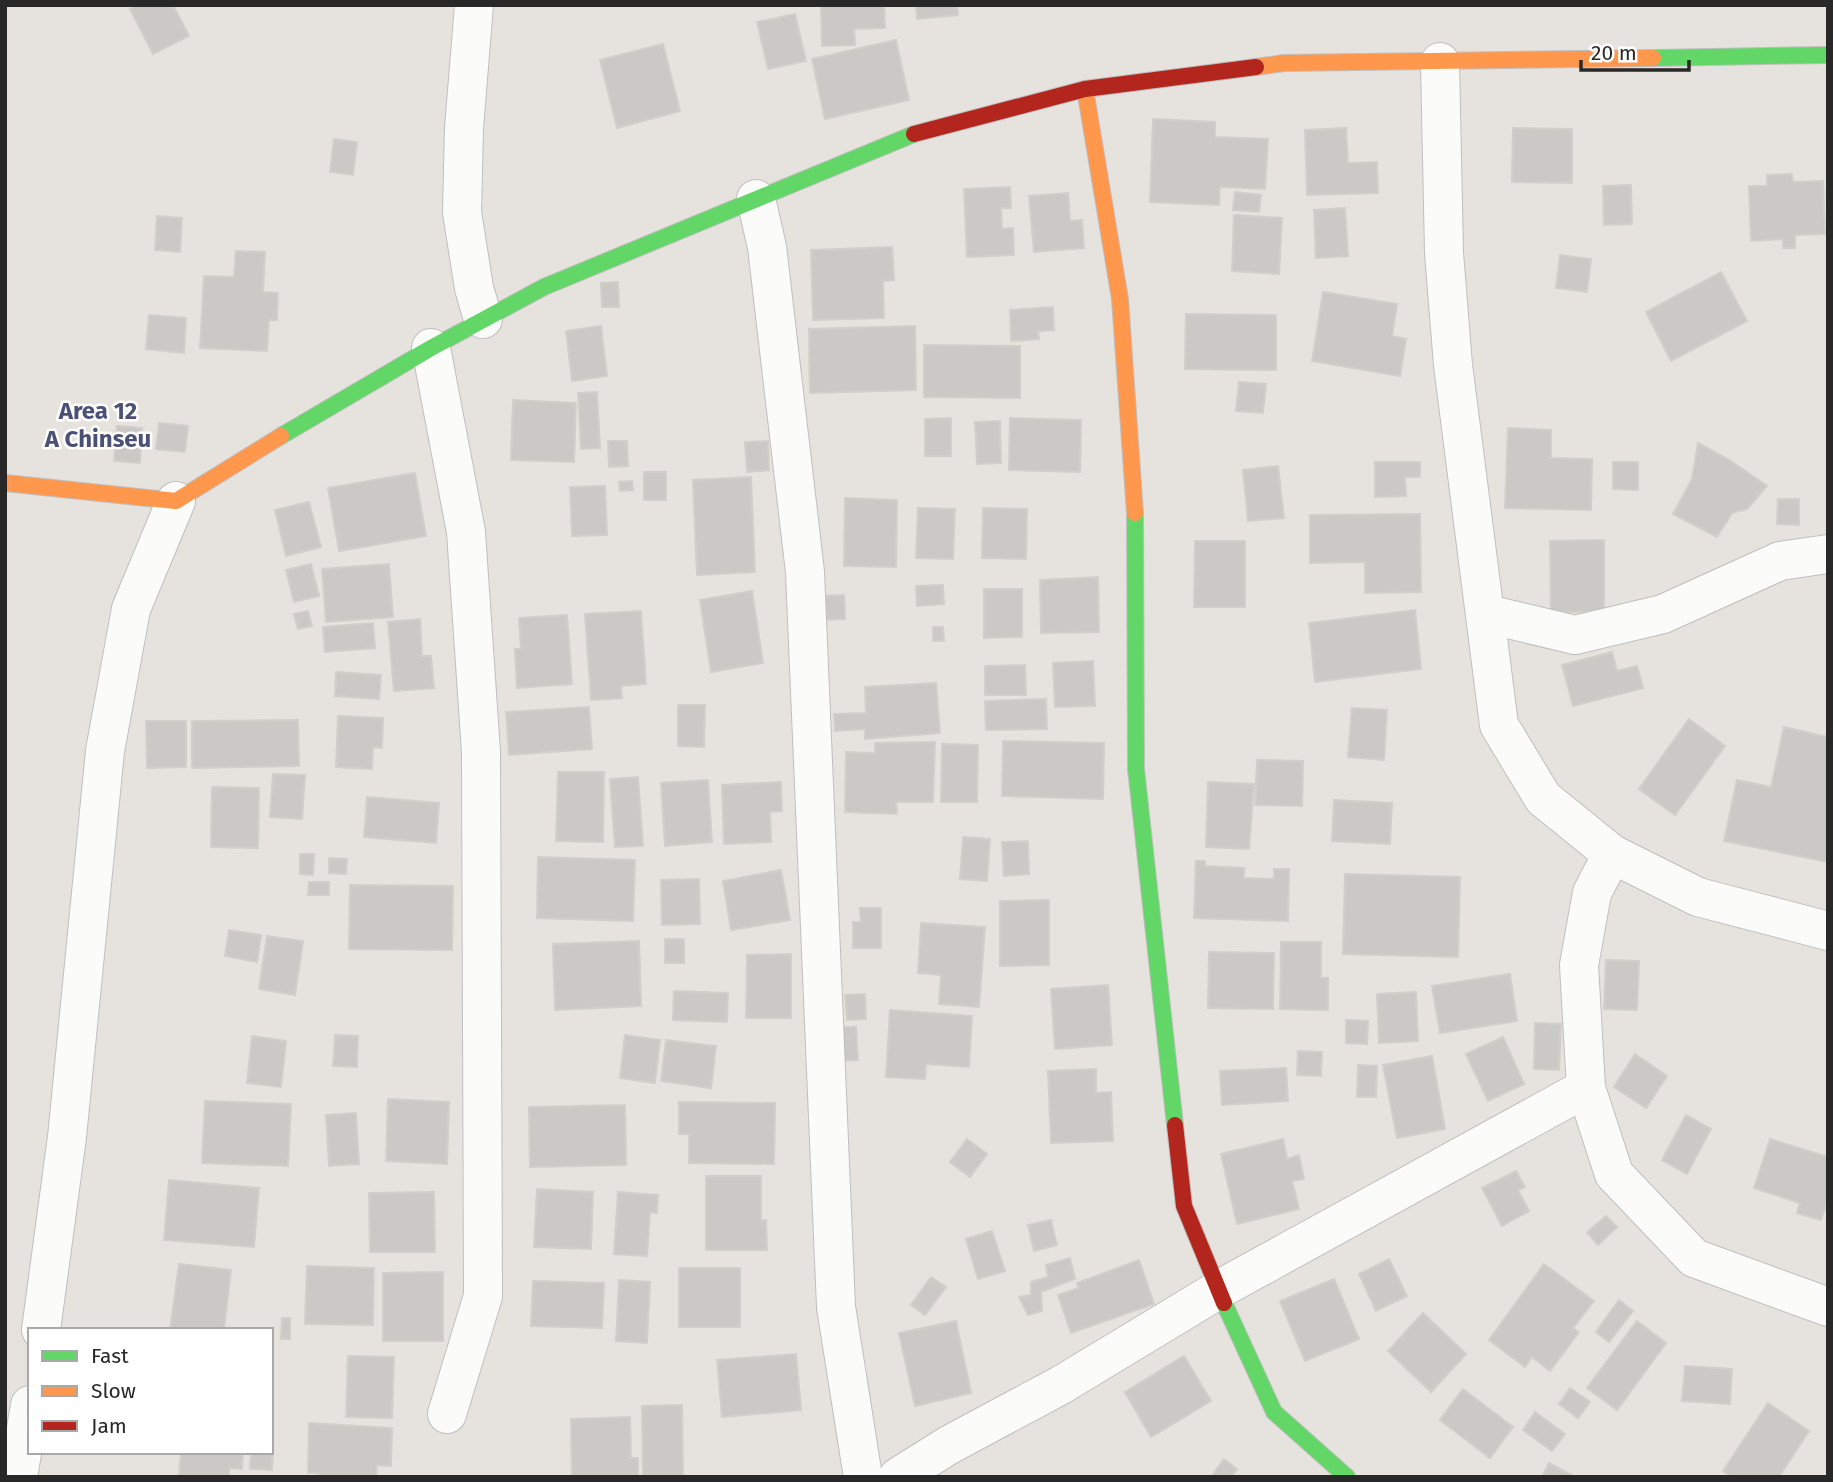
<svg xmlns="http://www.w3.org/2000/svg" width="1833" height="1482" font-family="'Fira Sans',sans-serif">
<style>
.building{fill:#cbc9c5;stroke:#d1cfca;stroke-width:2}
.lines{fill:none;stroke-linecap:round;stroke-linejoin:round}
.street-casing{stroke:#c0bfbf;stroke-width:40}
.fast-casing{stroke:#c0bfbf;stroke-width:18}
.slow-casing{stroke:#c0bfbf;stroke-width:18}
.jam-casing{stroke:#c0bfbf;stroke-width:18}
.street{stroke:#fbfbfa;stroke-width:38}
.fast{stroke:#63d668;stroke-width:16}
.slow{stroke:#ff974d;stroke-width:16}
.jam{stroke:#b3261e;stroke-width:16}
.labels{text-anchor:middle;stroke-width:5;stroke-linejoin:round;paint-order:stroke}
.quarter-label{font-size:24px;font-weight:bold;fill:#4b5077;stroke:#fff}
</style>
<rect width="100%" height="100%" fill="#e6e3de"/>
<g class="building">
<path d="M138 5H173L189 36 153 54 130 9Z"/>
<path d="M821 5H884L885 28 854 29 855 45 822 46Z"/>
<path d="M916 5H957L958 15 917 19Z"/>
<path d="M795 14 806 61 768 69 757 22Z"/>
<path d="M896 40 909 100 825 119 812 59Z"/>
<path d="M663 44 680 111 617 128 600 60Z"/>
<path d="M1153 119 1215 122V137L1268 139 1265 189 1220 187 1219 205 1150 202Z"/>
<path d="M1346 128 1348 163 1377 162 1378 193 1307 195 1305 130Z"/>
<path d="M1513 128 1572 129V183L1512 182Z"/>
<path d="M334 139 357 142 353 175 330 172Z"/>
<path d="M1792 174 1793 182 1823 181 1825 234 1795 235V248H1783V239L1751 241 1749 186H1767V175Z"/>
<path d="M1631 185 1632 224 1604 225 1603 186Z"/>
<path d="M1010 187 1011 208H1001L1002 229 1013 228 1014 255 967 257 964 189Z"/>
<path d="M1235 192 1261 195 1259 212 1233 210Z"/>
<path d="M1068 193 1070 221 1082 220 1084 248 1034 252 1029 196Z"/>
<path d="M1345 208 1348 256 1316 258 1314 210Z"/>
<path d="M1234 215 1282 218 1279 274 1232 271Z"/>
<path d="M157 216 182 218 180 252 155 250Z"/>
<path d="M892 247 894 280 883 281 884 318 813 320 811 250Z"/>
<path d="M236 251 265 252 263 292 278 293 277 320H269L267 351 200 348 204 276 234 277Z"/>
<path d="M1560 255 1591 259 1587 292 1556 288Z"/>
<path d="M1721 272 1747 321 1671 361 1646 312Z"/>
<path d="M618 282 619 307H602L601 283Z"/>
<path d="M1323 292 1397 304 1392 336 1406 339 1400 376 1312 361Z"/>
<path d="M1053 307 1054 330 1038 331 1039 339 1011 341 1010 310Z"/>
<path d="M1186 314 1276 315V370L1185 369Z"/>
<path d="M149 315 186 318 184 353 146 349Z"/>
<path d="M601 326 607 376 572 381 566 331Z"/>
<path d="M915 326 916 390 810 393 809 329Z"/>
<path d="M924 345 1020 346V398L924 397Z"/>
<path d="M1239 382 1266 384 1263 413 1236 411Z"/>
<path d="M597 392 600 448 581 449 578 393Z"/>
<path d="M513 400 576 403 574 462 511 460Z"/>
<path d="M951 418V456H925V419Z"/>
<path d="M1010 418 1081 420 1080 472 1009 470Z"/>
<path d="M1000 421 1001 463 977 464 975 422Z"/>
<path d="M159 423 188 426 185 452 156 449Z"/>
<path d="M117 426 142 428 140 463 114 461Z"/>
<path d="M1508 428 1551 430V458L1592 459 1591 510 1505 508Z"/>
<path d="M608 441H627L628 466 609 467Z"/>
<path d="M768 441 769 470 747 472 745 442Z"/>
<path d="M1698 443 1728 459 1767 486 1747 509 1732 513 1717 537 1673 514 1692 479Z"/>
<path d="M1375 462H1420V477H1405L1406 496 1375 497Z"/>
<path d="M1613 462H1638V490L1613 489Z"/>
<path d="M1278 466 1284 518 1248 521 1243 470Z"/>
<rect x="644" y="472" width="22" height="28"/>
<path d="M415 473 426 536 339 551 328 488Z"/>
<path d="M751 477 755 572 697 575 693 480Z"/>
<path d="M632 481 633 490 620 491 619 482Z"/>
<path d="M605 486 607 535 572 536 570 487Z"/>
<path d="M845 498 897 500 896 567 844 566Z"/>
<path d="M1778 499H1799V525L1777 524Z"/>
<path d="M309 502 321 547 286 556 275 510Z"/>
<path d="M918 508 955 509 953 559 916 558Z"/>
<path d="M983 508 1027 509 1026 559 982 558Z"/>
<path d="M1420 514 1421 592 1365 593V562L1310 563V515Z"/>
<path d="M1604 540V612H1551L1550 541Z"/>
<path d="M1195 541H1245V607H1194Z"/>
<path d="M311 564 319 596 294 602 286 570Z"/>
<path d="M389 564 393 617 326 622 322 569Z"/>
<path d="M1098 577 1099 632 1041 633 1040 580Z"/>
<path d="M943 585 944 604 917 606 916 586Z"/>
<path d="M984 589H1022V637L984 638Z"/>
<path d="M752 591 763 663 711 672 700 600Z"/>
<path d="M844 595 845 619 818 620 817 596Z"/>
<path d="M1415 610 1421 669 1315 682 1309 623Z"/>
<path d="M308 611 312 626 298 629 294 614Z"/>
<path d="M641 611 646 684 621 686 622 698 591 700 585 614Z"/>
<path d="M567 615 572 684 517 688 515 649H521L519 618Z"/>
<path d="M420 619 422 656H431L434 688 394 691 388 622Z"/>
<path d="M373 623 375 648 325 652 323 627Z"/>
<path d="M933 627H943L944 641H933Z"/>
<path d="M1612 652 1617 671 1637 666 1643 688 1573 706 1562 665Z"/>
<path d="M1093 661 1095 706 1055 707 1053 663Z"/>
<path d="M1025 665 1026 695H985V666Z"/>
<path d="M336 672 381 675 379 699 335 696Z"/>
<path d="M936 683 940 733 865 739V729L835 731 834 714 866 713 865 687Z"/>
<path d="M1046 699 1047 729 986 730 985 701Z"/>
<path d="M678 705H705L704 747 678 746Z"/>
<path d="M589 707 592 749 509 755 506 712Z"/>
<path d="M1352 708 1387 710 1384 760 1348 757Z"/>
<path d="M338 716 383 718 382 748 373 747 372 769 336 767Z"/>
<path d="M1689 719 1725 746 1675 815 1639 789Z"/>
<path d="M298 720 299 766 192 768V721Z"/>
<path d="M146 721H186V767L147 768Z"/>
<path d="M1784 727 1828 737V862L1724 841 1737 780 1771 787Z"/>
<path d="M1003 741 1104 743 1103 799 1002 796Z"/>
<path d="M935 742 933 802H896L897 814 845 812 846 752 875 753V743Z"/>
<path d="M942 744 978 745 977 802H941Z"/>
<path d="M1257 760 1303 761 1302 806 1255 805Z"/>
<path d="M558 772H604L603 842 556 841Z"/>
<path d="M273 774 305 775 302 819 270 817Z"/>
<path d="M638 777 643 846 615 847 610 779Z"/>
<path d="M708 780 712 842 665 846 661 783Z"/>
<path d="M781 782 782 811 770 812 771 842 724 844 722 785Z"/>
<path d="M1208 782 1254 784 1249 849 1206 847Z"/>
<path d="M212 787 259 788 258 848 211 847Z"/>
<path d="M367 797 439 803 436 843 364 837Z"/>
<path d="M1334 800 1392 803 1390 844 1332 841Z"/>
<path d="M963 837 990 839 987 881 960 879Z"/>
<path d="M1028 841 1029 874 1004 876 1002 842Z"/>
<path d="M300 854H314L313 875 300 874Z"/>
<path d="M538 857 635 860 633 921 537 918Z"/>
<path d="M329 858 347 859 346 874 329 873Z"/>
<path d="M1196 861H1205V866L1244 868V878L1274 879V869H1289L1288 921 1194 918Z"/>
<path d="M781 870 790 920 731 930 723 881Z"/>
<path d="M1345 874 1460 877 1458 957 1343 954Z"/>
<path d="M699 879 700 924 662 925 661 880Z"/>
<path d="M309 882H329V895H308Z"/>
<path d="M350 885 453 886 452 950 349 949Z"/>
<path d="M1049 900V965L1000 966V901Z"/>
<path d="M860 908H881V948H853V922H861Z"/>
<path d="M921 923 985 927 979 1007 939 1004 941 975 918 973Z"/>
<path d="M229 930 261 935 257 962 225 956Z"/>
<path d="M267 936 303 941 295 995 259 989Z"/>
<rect x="665" y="939" width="19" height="24"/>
<path d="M639 941 641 1006 555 1010 553 944Z"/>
<path d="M1281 942H1321V978H1328V1010L1280 1009Z"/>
<path d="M1209 952 1274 953 1273 1009 1208 1008Z"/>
<path d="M791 954V1018H746L747 955Z"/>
<path d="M1606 960 1639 961 1637 1010 1604 1009Z"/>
<path d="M1510 974 1517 1021 1440 1033 1432 986Z"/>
<path d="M1108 985 1112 1045 1055 1049 1051 989Z"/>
<path d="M674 991 728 993 727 1022 673 1020Z"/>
<path d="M1416 992 1418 1041 1379 1043 1377 994Z"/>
<path d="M865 994 866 1019 847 1020 845 995Z"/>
<path d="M890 1010 972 1016 969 1067 926 1064 925 1079 886 1077Z"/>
<path d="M1346 1020 1368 1021 1367 1044 1346 1043Z"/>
<path d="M1535 1023 1561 1024 1559 1070 1534 1069Z"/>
<path d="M837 1027H856L858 1060 839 1061Z"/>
<path d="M335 1035 358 1036 357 1067 333 1066Z"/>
<path d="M625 1035 660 1040 655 1083 620 1078Z"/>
<path d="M252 1036 286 1041 281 1087 247 1083Z"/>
<path d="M1503 1037 1524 1084 1488 1101 1466 1054Z"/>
<path d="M666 1040 716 1046 711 1088 661 1081Z"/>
<path d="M1298 1051 1322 1052 1321 1076 1297 1075Z"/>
<path d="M1635 1054 1667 1076 1646 1108 1614 1087Z"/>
<path d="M1432 1056 1445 1129 1397 1138 1383 1065Z"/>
<path d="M1358 1065 1377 1066 1376 1097H1357Z"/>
<path d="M1286 1068 1288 1101 1222 1105 1220 1071Z"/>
<path d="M1096 1069V1093L1111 1092 1113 1141 1051 1143 1048 1071Z"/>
<path d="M388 1099 449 1102 447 1164 386 1161Z"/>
<path d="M205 1101 291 1104 288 1166 202 1163Z"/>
<path d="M679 1102 775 1103 774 1164 689 1163V1134H679Z"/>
<path d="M625 1105 626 1165 530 1167 529 1107Z"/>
<path d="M356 1113 359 1164 329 1166 326 1115Z"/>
<path d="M1686 1115 1711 1129 1687 1174 1662 1160Z"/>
<path d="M967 1139 987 1154 970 1177 950 1162Z"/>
<path d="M1283 1139 1287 1159 1299 1155 1304 1179 1292 1181 1299 1209 1237 1224 1221 1154Z"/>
<path d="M1770 1139 1828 1157V1199L1821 1220 1797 1213 1800 1203 1754 1188Z"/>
<path d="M1516 1171 1525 1187 1518 1190 1529 1211 1502 1226 1482 1188Z"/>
<path d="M706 1176H761V1221L766 1220 767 1250H706Z"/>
<path d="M169 1180 259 1188 254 1247 164 1240Z"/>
<path d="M537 1189 593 1192 591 1249 534 1247Z"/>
<path d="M434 1192 435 1252H370L369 1193Z"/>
<path d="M618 1192 658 1195 657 1213 650 1212 647 1256 614 1254Z"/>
<path d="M1606 1216 1617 1227 1598 1245 1587 1232Z"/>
<path d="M1051 1220 1057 1245 1034 1251 1028 1225Z"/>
<path d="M992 1231 1005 1271 978 1279 966 1239Z"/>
<path d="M1070 1258 1075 1279 1041 1292 1042 1311 1028 1315 1019 1297 1031 1295V1282L1048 1277 1046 1265Z"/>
<path d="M1389 1259 1407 1296 1376 1311 1359 1274Z"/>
<path d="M1139 1260 1154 1304 1071 1333 1058 1295 1079 1288 1077 1283Z"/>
<path d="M179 1264 231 1270 224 1330H170Z"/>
<path d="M1544 1264 1594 1301 1573 1328 1579 1332 1550 1371 1532 1357 1525 1367 1489 1340Z"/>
<path d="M307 1266 374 1268 373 1325 305 1324Z"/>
<rect x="679" y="1268" width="61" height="59"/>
<path d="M443 1272V1341H383V1273Z"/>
<path d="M931 1277 946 1287 925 1315 911 1305Z"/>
<path d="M1334 1279 1359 1339 1305 1361 1280 1301Z"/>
<path d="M619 1280 650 1282 647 1343 616 1341Z"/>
<path d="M533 1281 604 1283 602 1328 531 1326Z"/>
<path d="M1619 1300 1633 1311 1609 1342 1596 1332Z"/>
<path d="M1423 1313 1466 1354 1431 1392 1388 1351Z"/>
<path d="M282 1318H290V1339H281Z"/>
<path d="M956 1321 971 1393 915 1406 899 1333Z"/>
<path d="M1637 1321 1666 1343 1617 1410 1587 1388Z"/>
<path d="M796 1354 801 1410 722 1417 717 1360Z"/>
<path d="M348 1356 394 1357 392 1418 346 1417Z"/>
<path d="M1184 1356 1211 1401 1151 1437 1125 1392Z"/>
<path d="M1685 1366 1732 1369 1730 1404 1682 1401Z"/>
<path d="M1570 1388 1590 1402 1578 1418 1559 1404Z"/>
<path d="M1463 1389 1513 1427 1490 1458 1440 1420Z"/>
<path d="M1768 1403 1809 1431 1779 1477H1732L1723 1471Z"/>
<path d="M682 1405 683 1477H643L642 1406Z"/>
<path d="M1535 1412 1565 1434 1552 1451 1523 1430Z"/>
<path d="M630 1417 631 1458H638V1477H572L571 1419Z"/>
<path d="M309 1423 392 1428 391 1466 377 1465 376 1477H319V1473H308Z"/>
<path d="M271 1449H273L272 1470 250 1469 251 1452H271Z"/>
<path d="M181 1452H243L242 1469 229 1468V1477H179Z"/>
<path d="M1224 1459 1237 1469 1232 1477H1211Z"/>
<path d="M1549 1463 1575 1477H1542Z"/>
</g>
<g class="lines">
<g class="street-casing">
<g id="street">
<path d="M474 5 464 128 462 212 474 288 483 319"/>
<path d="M1440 62 1444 253 1453 365 1499 725 1543 798 1612 854 1698 897 1828 931"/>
<path d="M756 199 767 247 805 572 836 1307 863 1477"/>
<path d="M431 348 466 532 481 752 483 1296 447 1414"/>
<path d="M1487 614 1575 635 1663 614 1780 561 1828 554"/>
<path d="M1612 854 1592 893 1579 965 1586 1088 1614 1174 1694 1258 1828 1307"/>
<path d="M41 1330 67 1137 105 751 131 609 176 501"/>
<path d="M18 1477 30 1405"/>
<path d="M898 1477 949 1445 1061 1385 1218 1290 1586 1088"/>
</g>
</g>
<g class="fast-casing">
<g id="fast">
<path d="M1653 58 1828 55"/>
<path d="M281 436 431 348 544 287 914 134"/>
<path d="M1135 513 1136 769 1175 1125"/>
<path d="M1224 1303 1274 1412 1347 1477"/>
</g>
</g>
<g class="slow-casing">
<g id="slow">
<path d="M1256 67 1284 63 1653 58"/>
<path d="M1085 89 1120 299 1135 513"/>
<path d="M5 483 176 501 281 436"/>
</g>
</g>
<g class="jam-casing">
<g id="jam">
<path d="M914 134 1085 89 1256 67"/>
<path d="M1175 1125 1184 1206 1224 1303"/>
</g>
</g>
<use href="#street" class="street"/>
<use href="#fast" class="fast"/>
<use href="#slow" class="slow"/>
<use href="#jam" class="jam"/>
</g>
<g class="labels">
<g class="quarter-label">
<text x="98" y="419">Area 12<tspan x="98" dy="28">A Chinseu</tspan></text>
</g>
</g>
<rect width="1833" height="1482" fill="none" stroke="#282828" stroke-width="14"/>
<rect x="28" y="1328" width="245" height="126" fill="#ffffff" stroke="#a9a9a9" stroke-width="2"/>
<rect x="42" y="1351" width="35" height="10" fill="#63d668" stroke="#a9a9a9" stroke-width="2"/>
<text x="91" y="1363" font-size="21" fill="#282828">Fast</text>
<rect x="42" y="1386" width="35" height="10" fill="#ff974d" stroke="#a9a9a9" stroke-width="2"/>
<text x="91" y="1398" font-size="21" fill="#282828">Slow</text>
<rect x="42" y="1421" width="35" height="10" fill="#b3261e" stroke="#a9a9a9" stroke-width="2"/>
<text x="91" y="1433" font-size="21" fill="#282828">Jam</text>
<path d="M1581 60v10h108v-10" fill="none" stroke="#282828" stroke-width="3.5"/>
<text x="1591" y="60" font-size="21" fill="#282828" stroke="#ffffff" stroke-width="5" paint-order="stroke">20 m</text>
</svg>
